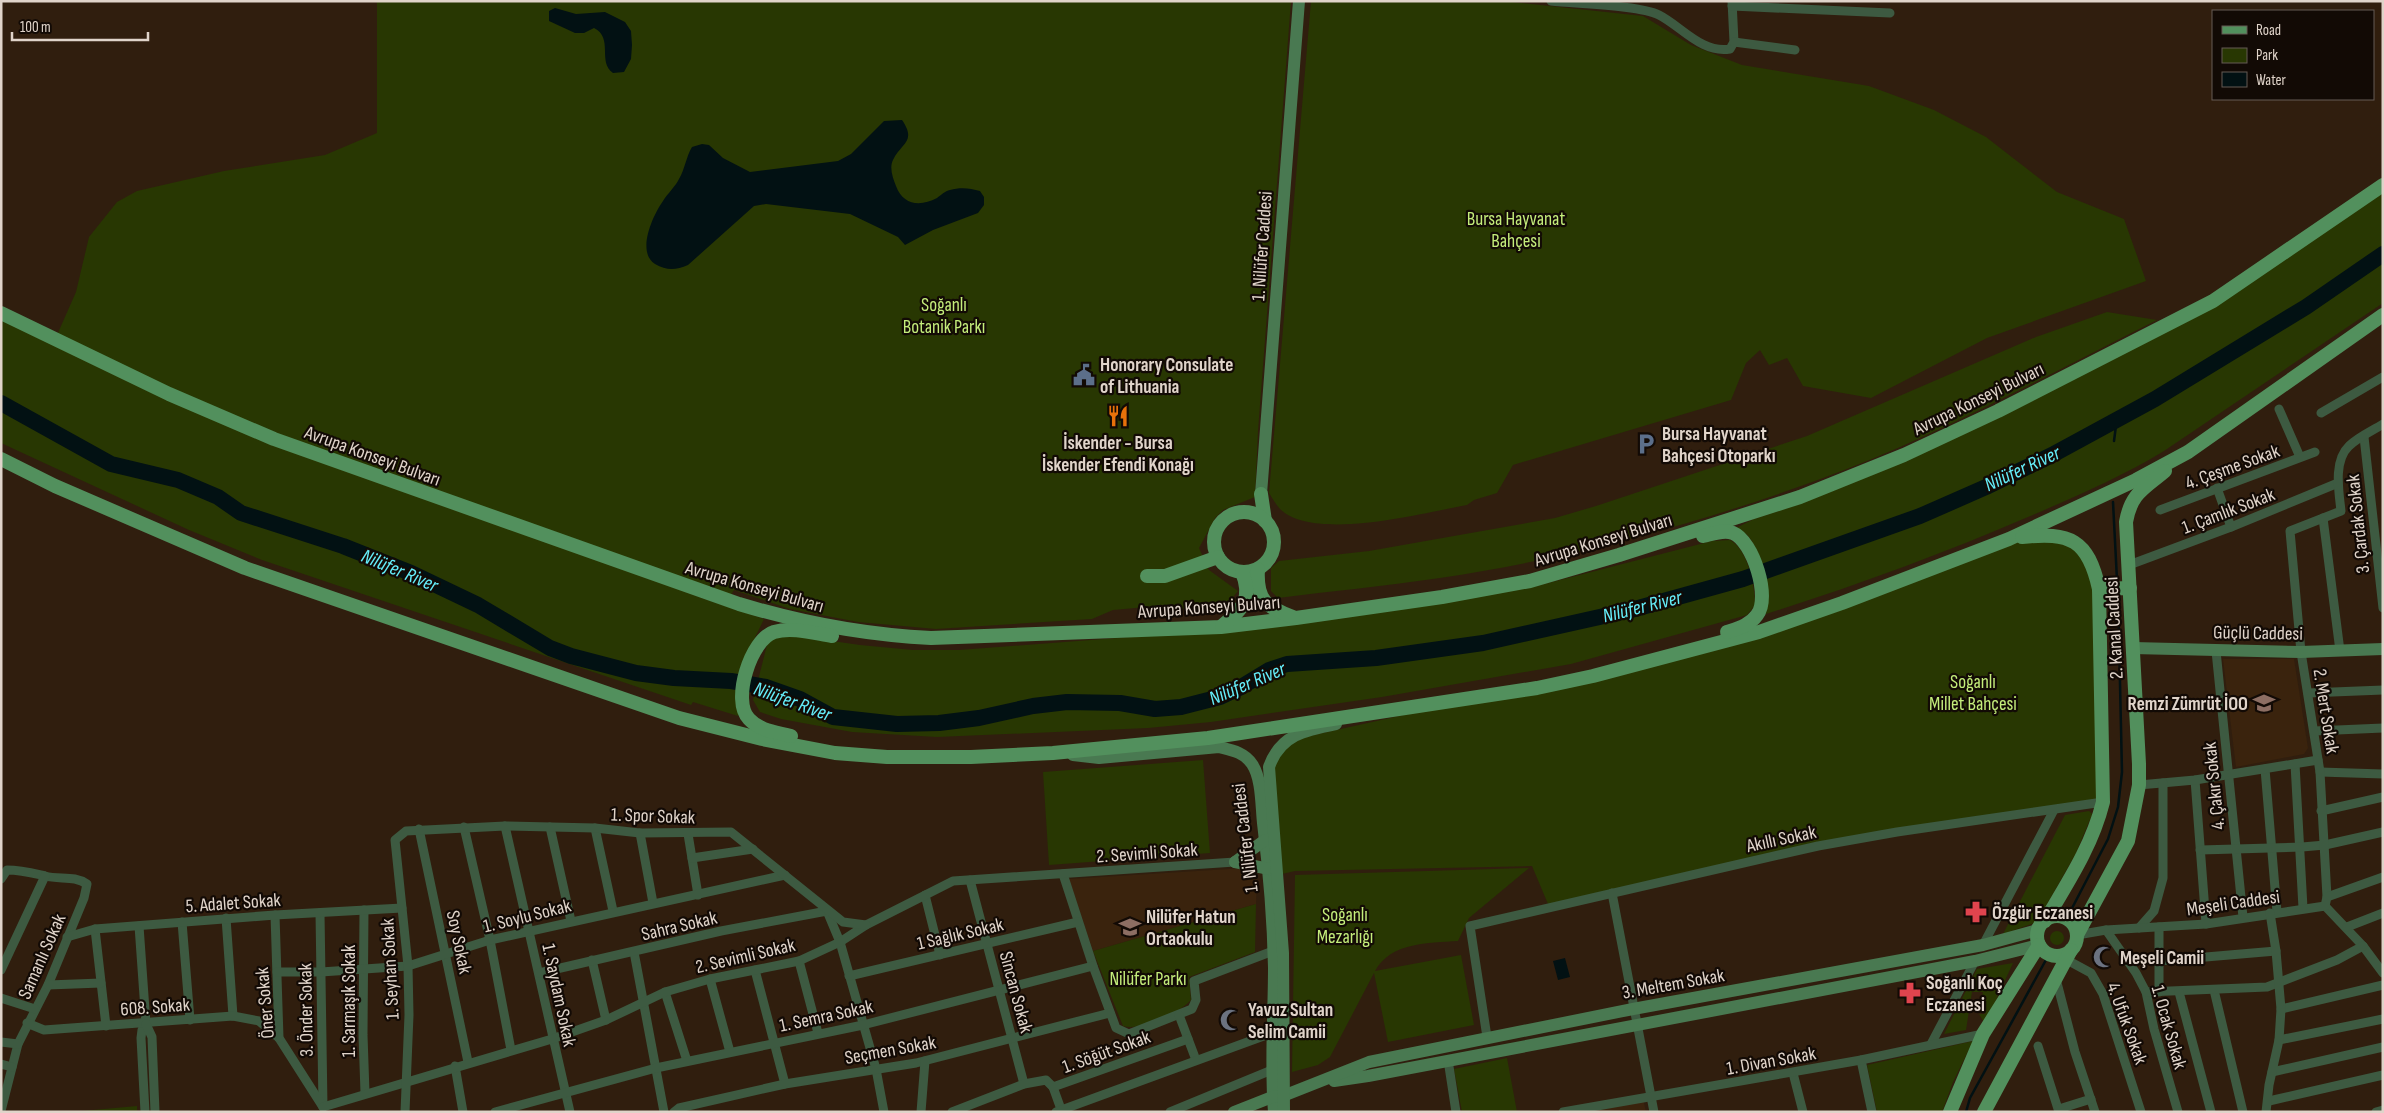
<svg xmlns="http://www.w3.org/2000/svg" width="2384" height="1113" font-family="'Sofia Sans Condensed',sans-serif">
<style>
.built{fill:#3a230d}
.green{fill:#283702}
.water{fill:#021113}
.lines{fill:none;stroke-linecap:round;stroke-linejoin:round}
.stream{stroke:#021113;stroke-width:2.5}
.river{stroke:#021113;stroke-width:16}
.street{stroke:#3d5a41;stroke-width:9}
.secondary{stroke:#497951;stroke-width:12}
.primary{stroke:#52905d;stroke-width:14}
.labels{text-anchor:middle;stroke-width:4.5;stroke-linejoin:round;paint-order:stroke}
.park-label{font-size:19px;fill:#c4ed7b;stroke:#120a05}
.street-label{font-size:19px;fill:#e0d4ca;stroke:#120a05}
.poi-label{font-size:19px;font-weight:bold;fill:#e0d4ca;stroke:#120a05;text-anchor:start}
.water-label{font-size:20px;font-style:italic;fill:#65eefa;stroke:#120a05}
</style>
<rect width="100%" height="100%" fill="#301e0e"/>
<g class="built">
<path d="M2223 659H2294L2308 748 2304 754 2236 767Z"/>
<path d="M1245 868 1257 879 1256 904 1093 951 1069 879Z"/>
<path d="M1643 1099 1646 1112H1584Z"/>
</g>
<g class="green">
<path d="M377 1H1291L1258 431 1255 497 1223 510 1215 518 1199 548 1209 570 1238 591 1230 601 1203 603 1200 608 1180 609 1169 605 1113 610 1092 619 936 629 858 622 790 609 734 590 731 595 297 442 182 395 57 335 76 292 89 237 117 202 137 191 224 171 325 155 377 133Z"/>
<path d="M1311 1H1502L1643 16 1691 45 1742 65 1869 86 1934 110 1986 137 2057 192 2124 219 2146 281 1987 338 1871 398 1803 386 1787 358 1769 365 1760 350 1746 363 1731 400 1513 465 1497 493 1474 500 1467 505C1423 513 1314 542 1280 509 1276 504 1272 498 1269 493Z"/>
<path d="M2383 191V303L2164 451C2121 477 2075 497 2028 517 1942 554 1855 586 1766 614 1768 595 1762 553 1749 537 1746 533 1740 530 1736 528L1754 519 1800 504 1913 458 2113 359Z"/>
<path d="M2107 312 2157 320C2045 376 1933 439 1815 481 1694 525 1567 559 1440 578 1386 586 1332 591 1278 598L1271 591V568L1279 561 1369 551 1555 518 1596 506 1807 436 2036 337Z"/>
<path d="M1 319 108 371 699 597 764 619 748 652 738 716 693 702 691 705 262 560 189 530 1 443Z"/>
<path d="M2050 539 2072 546 2088 564 2096 599 2099 800 1689 873 1548 904 1532 866 1295 871 1282 874 1273 763 1284 747 1305 737 1417 712 1585 682 2010 543Z"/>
<path d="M1730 540C1748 550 1755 585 1755 605L1747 615 1571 664 1382 697 1211 722 1148 728 937 737 852 732 781 719 760 712 753 700 768 641 776 633 860 645 913 650H959L1221 630 1529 588 1712 541Z"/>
<path d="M1203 760 1210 853 1049 865 1043 772Z"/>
<path d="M2089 811 2092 814 2091 817 2076 853 2037 922 2003 934 2065 815Z"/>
<path d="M1529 868 1469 918 1458 941C1428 943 1391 942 1375 971L1461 955 1474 1025 1388 1042 1374 973 1330 1057 1318 1065 1292 1072 1295 875Z"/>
<path d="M1256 904 1255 952 1189 977 1191 1000C1178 1014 1141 1031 1123 1026L1093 951Z"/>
<circle cx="2057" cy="938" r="7"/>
<path d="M2013 963 1985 1024 1979 1014H1985L1986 1007 1981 1001 1983 992H1972L1966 1030 1944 1034 1977 969Z"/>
<path d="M1973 1041 1953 1082 1942 1112H1877L1867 1065Z"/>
<path d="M1507 1058 1517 1112H1462L1454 1069Z"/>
<path d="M137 1106V1112H71Z"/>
</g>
<g class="water">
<path d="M555 8 576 14 605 12 625 22 631 31 632 45 631 59 624 72 613 73C597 62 614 38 594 28L584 33H575L549 21V11Z"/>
<path d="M902 120C917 142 901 143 893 160 889 168 893 178 896 186 903 205 920 207 937 198 941 195 945 191 950 190 960 187 970 188 980 191L984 197V205L978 213 933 230 905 245 898 237 850 214 766 204 754 206 688 265C676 270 667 271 655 264 636 252 653 215 663 201 668 193 675 187 679 179 685 169 686 157 692 147L702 144 709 145 723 158 750 172 838 161 851 154 884 121Z"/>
<path d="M1565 958 1570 977 1558 980 1553 961Z"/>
</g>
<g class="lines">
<g class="stream">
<path d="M2114 441 2117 418"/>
<path d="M2113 502 2117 580"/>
<path d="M2069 914 2108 839 2118 807 2122 772 2118 594"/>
<path d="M1966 1112 1970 1098 2047 958"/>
</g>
<path class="river" d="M1 403 111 464 178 480 218 497 241 513 343 546 411 573 478 605 550 648 571 656 636 673 674 678 731 681 766 687 800 699 833 717 897 724 939 723 979 718 1033 706 1067 702 1120 703 1155 709 1181 707 1220 697 1241 687 1269 670 1287 664 1376 658 1483 643 1631 610 1743 579 1920 516 1986 487 2052 455 2155 399 2306 307 2383 254"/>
<g class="street">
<path d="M1551 1C1576 4 1640 5 1659 15 1681 26 1702 54 1730 49L1734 42 1732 1"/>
<path d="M1732 6 1890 13"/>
<path d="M1734 42 1795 50"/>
<path d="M2279 409 2300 457"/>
<path d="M2321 413 2383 377"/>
<path d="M2364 437 2383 608"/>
<path d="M2217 488 2231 527"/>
<path d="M2160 510 2315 452"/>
<path d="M2323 518 2340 651"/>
<path d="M2129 565 2231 527 2338 483"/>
<path d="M2216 651 2243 917"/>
<path d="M2308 693 2383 690"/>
<path d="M2314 731 2383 728"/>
<path d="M2295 764 2303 908"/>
<path d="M2265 769 2277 912"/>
<path d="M2320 772 2383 774"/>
<path d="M2195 780 2206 924"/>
<path d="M2139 785 2195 780 2318 760"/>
<path d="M2321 811 2383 797"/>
<path d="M505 826 570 1112"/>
<path d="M464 827 490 940 511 1050"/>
<path d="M550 827 571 921"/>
<path d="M595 828 613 911"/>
<path d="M419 829 468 1062"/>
<path d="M640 833 653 903"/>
<path d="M688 834 698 895"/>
<path d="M2200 850 2302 847 2325 845 2383 832"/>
<path d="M692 858 753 849"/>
<path d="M1063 874 1093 966 1116 1028 1129 1034 1192 1009 1196 1000 1194 981 1273 951"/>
<path d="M1 879 7 870C21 870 32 873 45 876 60 880 74 875 87 884L84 898 48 985 18 1044 1 1111"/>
<path d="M970 880 1024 1084"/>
<path d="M1612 893 1654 1112"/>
<path d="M925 895 940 955"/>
<path d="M2327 897 2320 772 2301 652 2290 531 2341 511C2339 492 2333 461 2349 446 2358 437 2372 431 2383 424"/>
<path d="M2325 906 2363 946 2383 973"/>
<path d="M364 910 363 1035 365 1093"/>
<path d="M320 913 323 1107"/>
<path d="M275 915 279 1038 323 1107"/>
<path d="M226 918 233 1016"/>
<path d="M182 922 190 1020"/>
<path d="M139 926 146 1024 142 1030 141 1038 145 1112"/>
<path d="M2159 927V992"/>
<path d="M2347 927 2383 913"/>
<path d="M2139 928 2154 911 2163 878V783"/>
<path d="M95 929 106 1026"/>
<path d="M2106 930 2136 973 2146 992 2154 1029 2178 1112"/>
<path d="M2077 935 2106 930 2206 924 2325 906 2327 897 2383 877"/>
<path d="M67 937 95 929 275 915 402 908"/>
<path d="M1983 945 2054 810"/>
<path d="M634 952 664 1112"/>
<path d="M592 960 606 1020"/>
<path d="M2067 960 2091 973 2103 994 2141 1112"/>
<path d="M799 961 818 1033"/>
<path d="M2159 961 2276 951"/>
<path d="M1 970 45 876"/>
<path d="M755 970 785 1084"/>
<path d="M277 972H321L408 966 490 940 785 875"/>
<path d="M539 973 721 931 827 911 840 942 876 1069 884 1112"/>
<path d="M849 976 1078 922"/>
<path d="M710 979 730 1052"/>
<path d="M2056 979 2075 1052 2095 1112"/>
<path d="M48 985 101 983"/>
<path d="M2214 990 2243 1112"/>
<path d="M665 992 687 1061"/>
<path d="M2146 992 2267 987 2337 960 2363 946"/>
<path d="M2179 992 2211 1112"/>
<path d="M1 998 35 1009"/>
<path d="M2281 1009 2383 985"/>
<path d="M1179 1015 1196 1060"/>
<path d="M27 1023 44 1030 233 1016 259 1021 279 1038"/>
<path d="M146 1024 152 1037 155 1112"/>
<path d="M1487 1037 1470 926 1818 846 1897 832 2103 802"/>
<path d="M2279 1040 2383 1019"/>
<path d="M1 1042 18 1044"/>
<path d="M1931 1044 1975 961"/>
<path d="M2038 1046 2059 1112"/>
<path d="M1448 1060 1456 1112"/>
<path d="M1861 1060 1872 1112"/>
<path d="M1 1064 12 1067"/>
<path d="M455 1066 463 1112"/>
<path d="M2272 1072 2383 1047"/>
<path d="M1793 1073 1803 1112"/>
<path d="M1053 1087 1062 1112"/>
<path d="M2269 1101 2383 1075"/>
<path d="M323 1107 552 1039 606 1020 665 992 710 979 799 961 840 942 866 925 953 881 1235 862"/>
<path d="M2059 1109 2091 1099"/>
<path d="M405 1112 409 1015 408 966 395 840 406 831 505 826 595 828 640 833 731 832 843 922 866 925"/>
<path d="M495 1112 656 1068 863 1025 1093 966"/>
<path d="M674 1112 679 1108 785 1084 916 1063 1110 1013"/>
<path d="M921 1112 925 1061"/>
<path d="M952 1112 1024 1084 1046 1080 1053 1087 1188 1039"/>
<path d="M1056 1112 1272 1033"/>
<path d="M1170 1112 1272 1070"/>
<path d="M1563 1112 1861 1060 1983 1034"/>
<path d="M2266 1112 2269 1085 2279 1040 2281 1009 2276 951 2270 913"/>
<path d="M2376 1112 2383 1110"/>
</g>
<g class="secondary">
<path d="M1261 494 1299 1"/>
<path d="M2133 648 2301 652 2383 649"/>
<path d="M1073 755 1099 758 1219 747C1231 750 1244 752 1252 764 1262 779 1261 805 1263 823 1269 871 1273 919 1274 967 1274 1015 1270 1064 1274 1112"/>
<path d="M1235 862 1265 840H1270"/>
<path d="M1235 862 1274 870"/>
<path d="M1334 1081 1368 1076 1975 961 2039 945"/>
<path d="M1234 1112 1272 1097 1283 1096 1369 1062 1633 1009 1983 945 2034 931 2040 926"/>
<path d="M1284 1112 1283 953 1269 767C1280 735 1305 730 1336 724"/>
</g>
<g class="primary">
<path d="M1 313 169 394 274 439 739 604C802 623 865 635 931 638L1221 627 1296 618 1442 597 1530 581 1619 555 1800 497 1904 455 1998 411 2213 301 2383 185"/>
<path d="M1 459 55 486 245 568 679 718 762 739 835 753 887 757H971L1053 753 1208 738 1537 688 1593 676 1759 632 1842 603 2009 539 2136 480 2188 452 2383 315"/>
<path d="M1261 494 1265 521"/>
<circle cx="1244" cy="542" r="30"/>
<path d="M1703 536C1712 534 1724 529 1733 533 1753 541 1771 598 1757 615 1750 625 1739 628 1727 632"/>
<path d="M2022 537C2070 532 2088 539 2099 589L2103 802C2092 846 2068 882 2045 921"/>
<path d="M1258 569C1256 600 1266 607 1293 617"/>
<path d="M1147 576H1165L1218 557"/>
<path d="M2099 589 2130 588"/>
<path d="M1222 626C1242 610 1253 599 1242 572"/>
<path d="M791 736C776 732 760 731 749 719 731 701 751 639 774 632 792 627 813 633 832 636"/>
<circle cx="2057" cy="936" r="20"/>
<path d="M2077 935 2128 841 2139 785V764L2126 522C2131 493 2144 489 2165 471"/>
<path d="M1950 1112 1983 1034 2039 945"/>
<path d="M1984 1112 2071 950"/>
</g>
</g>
<defs>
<g id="civic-bare" transform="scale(1.725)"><path d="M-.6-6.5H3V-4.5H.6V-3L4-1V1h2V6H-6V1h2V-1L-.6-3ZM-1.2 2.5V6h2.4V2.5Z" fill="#5c6f8a" stroke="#120a05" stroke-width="2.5" paint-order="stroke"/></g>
<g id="restaurant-bare" transform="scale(1.725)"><path d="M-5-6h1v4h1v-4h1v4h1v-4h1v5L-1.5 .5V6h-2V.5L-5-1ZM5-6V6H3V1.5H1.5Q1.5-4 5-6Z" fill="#e8710a" stroke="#120a05" stroke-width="2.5" paint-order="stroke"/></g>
<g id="parking-bare" transform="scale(1.725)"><path d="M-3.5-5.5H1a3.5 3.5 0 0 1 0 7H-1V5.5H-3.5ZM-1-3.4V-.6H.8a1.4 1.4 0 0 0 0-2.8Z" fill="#5c6f8a" stroke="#120a05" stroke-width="2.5" paint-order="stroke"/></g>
<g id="school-bare" transform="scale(1.725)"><path d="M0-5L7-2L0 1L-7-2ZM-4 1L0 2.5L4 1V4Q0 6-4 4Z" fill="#8d6e63" stroke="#120a05" stroke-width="2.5" paint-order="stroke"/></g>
<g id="pharmacy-bare" transform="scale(1.725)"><path d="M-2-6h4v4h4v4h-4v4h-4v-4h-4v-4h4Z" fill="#e0444e" stroke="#120a05" stroke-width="2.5" paint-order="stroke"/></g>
<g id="mosque-bare" transform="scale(1.725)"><path d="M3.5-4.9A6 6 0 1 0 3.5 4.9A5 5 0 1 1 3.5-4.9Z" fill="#6b7280" stroke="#120a05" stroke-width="2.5" paint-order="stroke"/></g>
</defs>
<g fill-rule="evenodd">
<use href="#civic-bare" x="1084" y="375"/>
<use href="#restaurant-bare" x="1118" y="416"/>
<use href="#parking-bare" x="1646" y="444"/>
<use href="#school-bare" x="2264" y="703"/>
<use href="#pharmacy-bare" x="1976" y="912"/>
<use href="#school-bare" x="1130" y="927"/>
<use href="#mosque-bare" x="2104" y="957"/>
<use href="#pharmacy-bare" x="1910" y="993"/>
<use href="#mosque-bare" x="1231" y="1020"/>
</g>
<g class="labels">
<g class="park-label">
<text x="1516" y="225">Bursa Hayvanat<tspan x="1516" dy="22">Bahçesi</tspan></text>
<text x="944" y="311">Soğanlı<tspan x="944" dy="22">Botanik Parkı</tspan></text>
<text x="1973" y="688">Soğanlı<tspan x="1973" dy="22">Millet Bahçesi</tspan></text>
<text x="1345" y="921">Soğanlı<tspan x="1345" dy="22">Mezarlığı</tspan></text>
<text x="1148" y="985">Nilüfer Parkı</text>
</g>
<g class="street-label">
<text transform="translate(1261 246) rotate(-86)" y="7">1. Nilüfer Caddesi</text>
<text transform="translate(1978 398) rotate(-26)" y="7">Avrupa Konseyi Bulvarı</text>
<text transform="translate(373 455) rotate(20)" y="7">Avrupa Konseyi Bulvarı</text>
<text transform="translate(2232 466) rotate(-20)" y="7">4. Çeşme Sokak</text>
<text transform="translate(2228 510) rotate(-21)" y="7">1. Çamlık Sokak</text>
<text transform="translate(2357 524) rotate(-96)" y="7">3. Çardak Sokak</text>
<text transform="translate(1603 539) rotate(-17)" y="7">Avrupa Konseyi Bulvarı</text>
<text transform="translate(755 586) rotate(16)" y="7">Avrupa Konseyi Bulvarı</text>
<text transform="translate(1209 606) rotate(-4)" y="7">Avrupa Konseyi Bulvarı</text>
<text transform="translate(2113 628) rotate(-93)" y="7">2. Kanal Caddesi</text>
<text transform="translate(2258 632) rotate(1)" y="7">Güçlü Caddesi</text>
<text transform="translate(2327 711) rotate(81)" y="7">2. Mert Sokak</text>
<text transform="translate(2213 786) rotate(-96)" y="7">4. Çakır Sokak</text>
<text transform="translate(653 815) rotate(2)" y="7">1. Spor Sokak</text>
<text transform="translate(1244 838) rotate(-97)" y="7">1. Nilüfer Caddesi</text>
<text transform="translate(1781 838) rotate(-12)" y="7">Akıllı Sokak</text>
<text transform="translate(1147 852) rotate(-4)" y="7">2. Sevimli Sokak</text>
<text transform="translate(233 902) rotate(-4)" y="7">5. Adalet Sokak</text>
<text transform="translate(2233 902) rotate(-8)" y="7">Meşeli Caddesi</text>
<text transform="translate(527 915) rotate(-14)" y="7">1. Soylu Sokak</text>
<text transform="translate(679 925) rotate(-13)" y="7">Sahra Sokak</text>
<text transform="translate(960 933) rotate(-13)" y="7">1 Sağlık Sokak</text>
<text transform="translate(460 942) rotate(78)" y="7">Soy Sokak</text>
<text transform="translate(745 955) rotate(-13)" y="7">2. Sevimli Sokak</text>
<text transform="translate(41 956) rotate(-66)" y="7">Samanlı Sokak</text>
<text transform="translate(389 969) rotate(-93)" y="7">1. Seyhan Sokak</text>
<text transform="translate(1673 983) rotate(-10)" y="7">3. Meltem Sokak</text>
<text transform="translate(1017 992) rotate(75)" y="7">Sincan Sokak</text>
<text transform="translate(560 995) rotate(78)" y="7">1. Saydam Sokak</text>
<text transform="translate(348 1001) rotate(-90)" y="7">1. Sarmaşık Sokak</text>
<text transform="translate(264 1003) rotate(-95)" y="7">Öner Sokak</text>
<text transform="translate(155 1006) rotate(-4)" y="7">608. Sokak</text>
<text transform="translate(305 1010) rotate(-91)" y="7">3. Önder Sokak</text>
<text transform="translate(826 1015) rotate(-12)" y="7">1. Semra Sokak</text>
<text transform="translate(2128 1023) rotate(70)" y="7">4. Ufuk Sokak</text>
<text transform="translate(2170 1027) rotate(74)" y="7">1. Ocak Sokak</text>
<text transform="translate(890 1049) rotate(-10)" y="7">Seçmen Sokak</text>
<text transform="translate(1106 1051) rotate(-20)" y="7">1. Söğüt Sokak</text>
<text transform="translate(1771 1060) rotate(-10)" y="7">1. Divan Sokak</text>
</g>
<g class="poi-label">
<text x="1100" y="371">Honorary Consulate<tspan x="1100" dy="22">of Lithuania</tspan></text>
<text x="1662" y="440">Bursa Hayvanat<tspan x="1662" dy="22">Bahçesi Otoparkı</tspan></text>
<text x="1118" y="449" text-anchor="middle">İskender - Bursa<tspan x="1118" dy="22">İskender Efendi Konağı</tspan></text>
<text x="2248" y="710" text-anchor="end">Remzi Zümrüt İOO</text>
<text x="1992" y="919">Özgür Eczanesi</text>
<text x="1146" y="923">Nilüfer Hatun<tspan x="1146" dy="22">Ortaokulu</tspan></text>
<text x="2120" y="964">Meşeli Camii</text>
<text x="1926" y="989">Soğanlı Koç<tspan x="1926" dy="22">Eczanesi</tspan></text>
<text x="1248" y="1016">Yavuz Sultan<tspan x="1248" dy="22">Selim Camii</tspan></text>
</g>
<g class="water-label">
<text transform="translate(2022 468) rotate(-25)" y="7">Nilüfer River</text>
<text transform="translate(400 570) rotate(23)" y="7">Nilüfer River</text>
<text transform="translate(1642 606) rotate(-14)" y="7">Nilüfer River</text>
<text transform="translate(1247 683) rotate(-23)" y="7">Nilüfer River</text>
<text transform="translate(793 701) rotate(20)" y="7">Nilüfer River</text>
</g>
</g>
<rect width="2384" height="1113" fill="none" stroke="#e0d4ca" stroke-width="5"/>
<rect x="2212" y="10" width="162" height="90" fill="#120a05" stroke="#645b54"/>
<rect x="2222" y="26" width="25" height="8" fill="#52905d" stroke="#645b54"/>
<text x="2256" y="35" font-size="15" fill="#e0d4ca">Road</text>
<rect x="2222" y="48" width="25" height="15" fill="#283702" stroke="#645b54"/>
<text x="2256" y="60" font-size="15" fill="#e0d4ca">Park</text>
<rect x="2222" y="72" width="25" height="15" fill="#021113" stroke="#645b54"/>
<text x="2256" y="85" font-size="15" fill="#e0d4ca">Water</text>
<path d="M12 32v8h136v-8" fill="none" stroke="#e0d4ca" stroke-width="2.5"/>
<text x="20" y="32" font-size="15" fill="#e0d4ca" stroke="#120a05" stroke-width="4" paint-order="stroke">100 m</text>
</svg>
